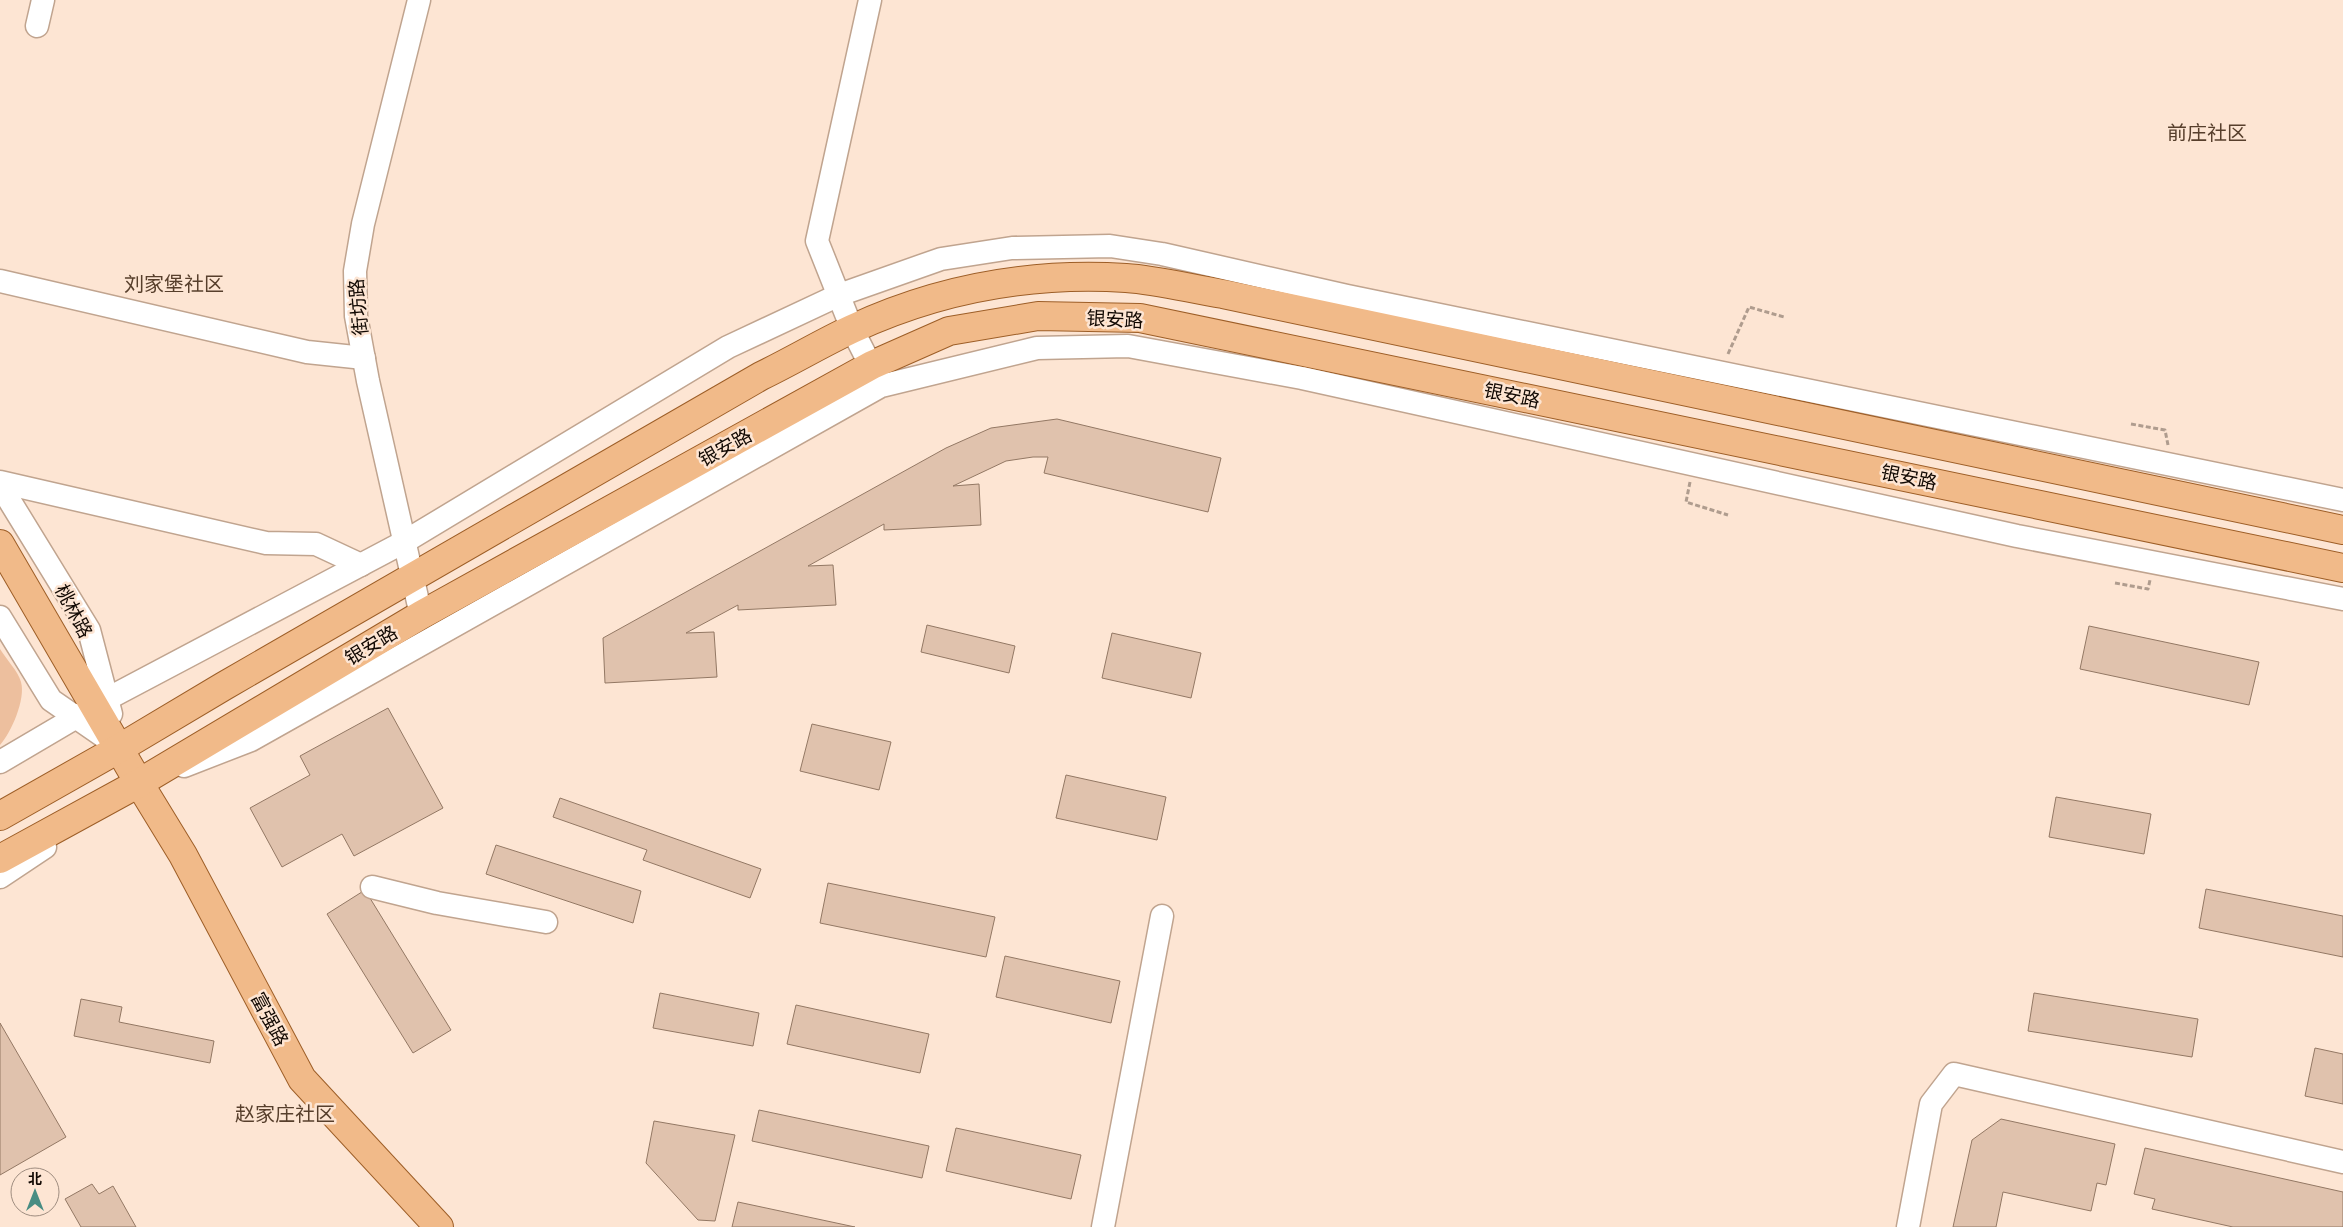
<svg xmlns="http://www.w3.org/2000/svg" width="2343" height="1227" font-family="'Sofia Sans Condensed','Noto Sans SC',sans-serif">
<style>
.green{fill:#edbf9e}
.building{fill:#e0c2ad;stroke:#937864}
.lines{fill:none;stroke-linecap:round;stroke-linejoin:round}
.minor-casing{stroke:#c0a48f;stroke-width:25}
.major-casing{stroke:#9d5e27;stroke-width:30}
.path{stroke:#af9c8e;stroke-width:3;stroke-dasharray:5 2.5;stroke-linecap:butt}
.minor{stroke:#fff;stroke-width:22}
.major{stroke:#f1ba89;stroke-width:28}
.labels{text-anchor:middle;stroke-width:5;stroke-linejoin:round;paint-order:stroke}
.street-label{font-size:19px;fill:#120903;stroke:#fde5d3}
.neighbourhood-label{font-size:20px;fill:#573f2c;stroke:#fde5d3}
</style>
<rect width="100%" height="100%" fill="#fde5d3"/>
<path class="green" d="M0 649C6 659 18 671 21 682 26 699 11 733 0 745Z"/>
<g class="building">
<path d="M1057 419 1221 458 1208 512 1044 473 1048 457H1033L1006 461 953 486 979 484 981 525 884 530V524L808 566 833 565 836 605 738 610V605L686 633 714 632 717 677 605 683 603 638 946 448 991 428Z"/>
<path d="M927 625 1015 646 1009 673 921 652Z"/>
<path d="M2089 626 2259 662 2249 705 2080 669Z"/>
<path d="M1112 633 1201 653 1191 698 1102 678Z"/>
<path d="M388 708 443 808 354 856 342 834 282 867 250 808 310 775 300 756Z"/>
<path d="M812 724 891 742 879 790 800 771Z"/>
<path d="M1066 775 1166 797 1157 840 1056 818Z"/>
<path d="M2056 797 2151 814 2144 854 2049 837Z"/>
<path d="M560 798 761 869 750 898 643 860 647 850 553 817Z"/>
<path d="M496 845 641 891 633 923 486 874Z"/>
<path d="M828 883 995 917 986 957 820 923Z"/>
<path d="M2206 889 2343 916V957L2199 928Z"/>
<path d="M365 890 451 1030 413 1053 327 914Z"/>
<path d="M1005 956 1120 981 1111 1023 996 997Z"/>
<path d="M660 993 759 1013 753 1046 653 1028Z"/>
<path d="M2034 993 2198 1019 2192 1057 2028 1031Z"/>
<path d="M81 999 122 1007 119 1022 214 1041 210 1063 74 1036Z"/>
<path d="M796 1005 929 1034 920 1073 787 1044Z"/>
<path d="M0 1023 66 1137 0 1175Z"/>
<path d="M2315 1048 2343 1054V1104L2305 1096Z"/>
<path d="M759 1110 929 1146 922 1178 752 1141Z"/>
<path d="M2001 1119 2115 1144 2106 1185 2097 1183 2091 1211 2003 1192 1996 1227H1953L1972 1140Z"/>
<path d="M654 1121 735 1135 715 1221 698 1220 646 1163Z"/>
<path d="M956 1128 1081 1155 1071 1199 946 1171Z"/>
<path d="M2145 1148 2343 1192V1227H2233L2152 1209 2155 1199 2134 1194Z"/>
<path d="M92 1184 99 1194 113 1186 136 1227H81L65 1199Z"/>
<path d="M738 1202 855 1227H732Z"/>
</g>
<g class="lines">
<g class="minor-casing">
<g id="minor">
<path d="M419 0 363 224 355 271 356 316 368 381 421 615"/>
<path d="M870 0 817 241 852 329 878 380"/>
<path d="M37 26 43 0"/>
<path d="M0 281 307 352 364 358"/>
<path d="M0 482 266 543 316 544 361 565"/>
<path d="M0 485 89 630 111 714"/>
<path d="M0 617 51 700 116 745"/>
<path d="M0 762 107 699 404 542 728 347 839 295 941 259 1012 248 1110 246 1162 254 1347 296 2343 500"/>
<path d="M184 766 251 740 881 386 1037 348 1128 346 1302 378 2017 536 2343 599"/>
<path d="M0 877 45 847"/>
<path d="M372 887 437 903 546 922"/>
<path d="M1103 1227 1162 916"/>
<path d="M1908 1227 1931 1104 1954 1074 2343 1162"/>
</g>
</g>
<g class="major-casing">
<g id="major">
<path d="M0 544 139 783 183 855 302 1079 439 1227"/>
<path d="M0 816 120 748 224 686 761 376C792 361 822 343 852 329 940 288 1029 272 1126 278 1158 280 1191 289 1223 294L2343 530"/>
<path d="M0 859 139 783 421 615 872 365 949 331 1038 316 1140 318 2343 568"/>
</g>
</g>
<g class="path">
<path d="M1728 354 1749 307 1784 317"/>
<path d="M2131 424 2165 430 2168 445"/>
<path d="M1690 482 1686 502 1728 515"/>
<path d="M2115 583 2148 589 2150 580"/>
</g>
<use href="#minor" class="minor"/>
<use href="#major" class="major"/>
</g>
<g class="labels">
<g class="street-label">
<text transform="translate(358 307) rotate(-95)" y="7">街坊路</text>
<text transform="translate(1115 319) rotate(3)" y="7">银安路</text>
<text transform="translate(1512 395) rotate(12)" y="7">银安路</text>
<text transform="translate(725 447) rotate(-29)" y="7">银安路</text>
<text transform="translate(1909 477) rotate(12)" y="7">银安路</text>
<text transform="translate(74 611) rotate(62)" y="7">桃林路</text>
<text transform="translate(371 645) rotate(-31)" y="7">银安路</text>
<text transform="translate(270 1019) rotate(62)" y="7">富强路</text>
</g>
<g class="neighbourhood-label">
<text x="2207" y="140">前庄社区</text>
<text x="174" y="291">刘家堡社区</text>
<text x="285" y="1121">赵家庄社区</text>
</g>
</g>
<g transform="translate(35 1192)"><circle r="24" fill="#fde5d3" stroke="#9f8d80"/>
<path d="M0-4L9 19L0 12L-9 19Z" fill="#488d83"/>
<text y="-8" font-size="14" font-weight="bold" text-anchor="middle" fill="#120903">北</text>
</g>
</svg>
